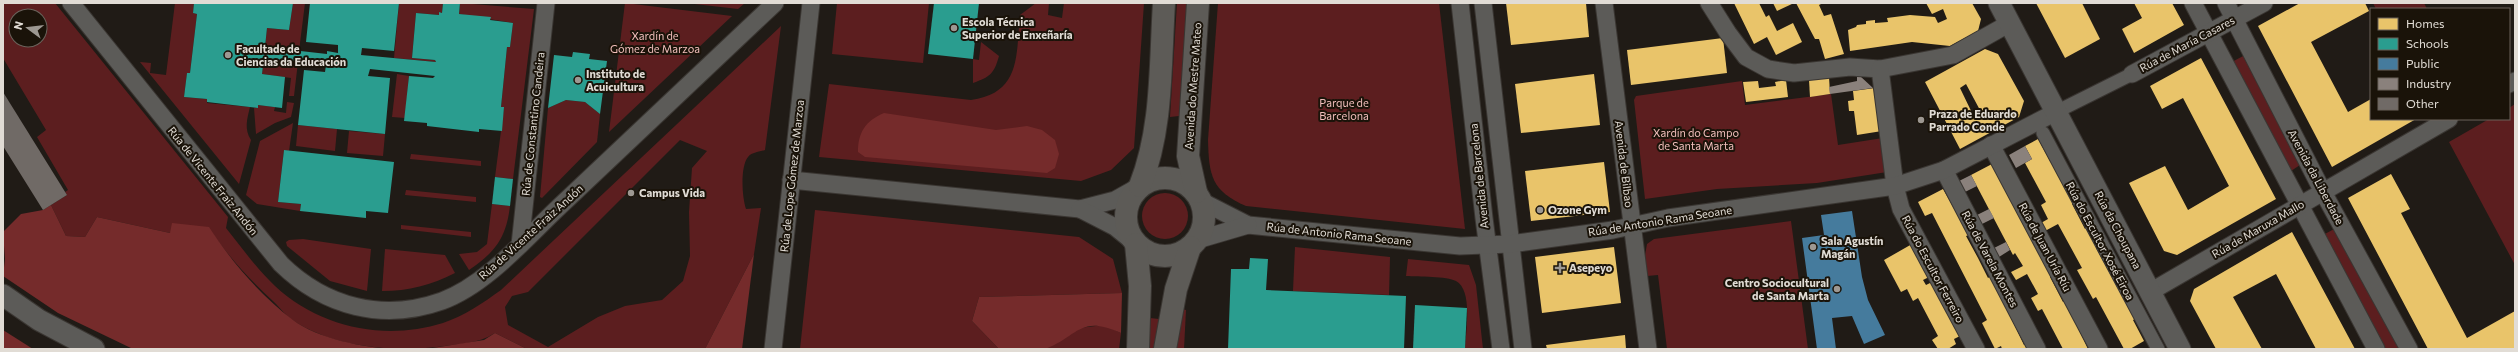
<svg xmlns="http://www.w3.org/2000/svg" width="2518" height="352" font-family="Commissioner,sans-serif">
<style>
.green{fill:#5c1e1f;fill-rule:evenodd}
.forest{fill:#752b2b}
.homes{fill:#e9c46a;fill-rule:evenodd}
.schools{fill:#2a9d8f}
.public{fill:#457b9d}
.industry{fill:#8a817c}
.building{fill:#706a66}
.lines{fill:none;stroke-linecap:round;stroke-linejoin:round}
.pedestrian-casing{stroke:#3a3632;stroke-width:15}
.minor-casing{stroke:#3a3632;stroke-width:19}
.tertiary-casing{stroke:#3a3632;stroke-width:23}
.primary-casing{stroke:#3a3632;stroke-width:24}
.pedestrian{stroke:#5c5b58;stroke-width:13}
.minor{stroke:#5c5b58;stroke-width:17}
.tertiary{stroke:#5c5b58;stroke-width:21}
.primary{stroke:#5d5b57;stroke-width:22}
.poi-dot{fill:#9d9892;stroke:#1a1309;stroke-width:1.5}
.labels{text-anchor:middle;stroke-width:4;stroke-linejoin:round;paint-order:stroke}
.poi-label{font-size:11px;font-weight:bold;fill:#e1dcd5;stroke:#1a1309;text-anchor:start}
.park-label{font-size:11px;fill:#f1bebb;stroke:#1a1309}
.street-label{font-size:11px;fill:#e1dcd5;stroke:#1a1309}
</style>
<rect width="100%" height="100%" fill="#201b16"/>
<g class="green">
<path d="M3 3H55L228 217 226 228C242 248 257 269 275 286 320 328 385 341 443 323 464 316 483 303 501 290L781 26 765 150C760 152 752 152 748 157 740 167 742 197 746 209L761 208 754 254 705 349H527L495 333C478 344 457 344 437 347 391 352 334 347 294 321 286 316 280 308 274 302 249 279 227 255 208 227L170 233 97 217 85 237 66 236 51 205 67 195 65 192 68 190 37 137 46 130 3 58ZM16 16H40V40H16ZM680 140 707 151 692 168 689 212 690 256 683 281 662 300 625 306 598 317 548 347 508 325 505 307 512 296 528 292Z"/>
<path d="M175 3H194L193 13 197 14 190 73H187L184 97 207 99V103L250 107C247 119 244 129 251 140L239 184 140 62 151 63 150 73 166 75Z"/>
<path d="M293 3H305L299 51 265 47 267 28 289 30Z"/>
<path d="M399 3H443L442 13 439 12V15L416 13 412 58 435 60 436 62 394 58Z"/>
<path d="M460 3 534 9 513 179 495 177 504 108 501 107 507 47H510L513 23 459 14Z"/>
<path d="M625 3 732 16 609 132Z"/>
<path d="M686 3H745L738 9Z"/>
<path d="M837 3H929L923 63 832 54Z"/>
<path d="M1036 3H1049L1048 15 1062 18 1064 3H1144L1134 148 1111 170 1081 181 819 157 829 84 971 100C1021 93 1016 56 1020 15Z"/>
<path d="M1177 3H1189L1179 116 1170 117Z"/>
<path d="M1218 3H1439L1465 229 1246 206C1211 191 1209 175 1208 140Z"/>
<path d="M2373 3H2424L2427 9H2376Z"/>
<path d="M981 42 999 56C994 74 990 77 973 83V59L979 60Z"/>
<path d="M2245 55 2303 163 2288 173 2230 63Z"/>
<path d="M264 58 298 62 294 96H289L291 78 262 74Z"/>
<path d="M397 74 409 76 405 118 392 117Z"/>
<path d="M1742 81 1745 105 1831 94 1838 145 1883 138 1887 172 1817 183 1717 189 1645 199 1634 100 1636 96Z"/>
<path d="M566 100 585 102 600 114 597 142 542 198 540 197 548 108Z"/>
<path d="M287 102 294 103 291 117 275 123 256 134 254 108H258V105L275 107 274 111 286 113Z"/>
<path d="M2515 104V265L2449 142 2489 119H2509V108Z"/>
<path d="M293 123 289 151 284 150 278 202 301 204 300 211 257 204 246 195 260 141Z"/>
<path d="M298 125 337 129 335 151 296 146Z"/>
<path d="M349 131 385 134 383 156 347 153Z"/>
<path d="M411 154 481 161V166L410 159Z"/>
<path d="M406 190 476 197V202L405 195Z"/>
<circle cx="1165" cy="216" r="23"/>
<path d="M492 204 510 206C506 239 495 252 469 270L459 254 477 252 487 244Z"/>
<path d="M815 210 1079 237 1113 259 1122 293 979 297 972 321 999 349H800Z"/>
<path d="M1791 221 1808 349H1667L1658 275 1647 276 1644 261 1647 244 1654 239Z"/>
<path d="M401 225 471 232V237L401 229Z"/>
<path d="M2338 227 2403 349H2380L2321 236Z"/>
<path d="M303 239 371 249 367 291 330 281 287 246 286 242 289 240Z"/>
<path d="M1295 247 1390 257 1389 295 1293 291Z"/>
<path d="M385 249 445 255 455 273C431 285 409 291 382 291Z"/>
<path d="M1408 259 1469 265 1476 285 1483 349H1465C1466 332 1473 290 1456 281 1447 276 1418 277 1406 276Z"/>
<path d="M1182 309 1186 310 1184 349H1176Z"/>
<path d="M1150 318 1159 319 1155 349H1148Z"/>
<path d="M1104 325 1121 333 1119 349H1044L1079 328Z"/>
</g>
<g class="forest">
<path d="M884 113 996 130 1027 126 1042 130 1055 140 1059 154 1055 168 1047 173 865 157 858 152C858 133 865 121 884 113Z"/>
<path d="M51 205 66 236 85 237 97 217 170 233 172 223 209 227C231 261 260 295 293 320 316 338 365 348 394 349H133L58 313 3 276 5 259 3 232 21 214 43 210Z"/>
<path d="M754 254 742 349H705Z"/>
<path d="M1122 293 1121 333C1079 314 1078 337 1045 349 1035 352 1010 349 999 349L972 321 979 297Z"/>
<path d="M3 330 33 349H3Z"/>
<path d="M495 333 527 349H426L484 340Z"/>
</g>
<g class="homes">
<path d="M1506 3H1586L1589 37 1511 45Z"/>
<path d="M1734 3H1759L1766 17 1769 15 1777 31 1793 23 1802 42 1776 55 1767 37 1754 44Z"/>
<path d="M1773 3H1794L1777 11Z"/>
<path d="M1796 3H1823L1819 5 1824 16 1831 14 1844 54 1825 59 1819 39H1815Z"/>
<path d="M1926 3H1972L1981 19 1978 31 1950 46 1912 42 1850 51 1848 30 1856 27 1857 25 1866 24V21L1875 20V23L1888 22 1887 18 1910 15 1935 17 1938 23 1947 19 1943 9 1932 14Z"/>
<path d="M2036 3H2082L2100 39 2065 58Z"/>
<path d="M2134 3H2172L2184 25 2134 53 2122 29 2142 18Z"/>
<path d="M2300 3H2365L2369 11 2311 42 2348 112 2371 99V119H2416L2332 167 2258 26Z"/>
<path d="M1723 38 1727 73 1631 85 1627 50Z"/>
<path d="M1985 49 1998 54 2024 101 2019 117 1960 149 1925 82ZM1966 84 1981 112 1974 117 1960 88Z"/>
<path d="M2201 58 2276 199 2177 255 2164 251 2129 183 2165 166 2188 210 2229 186 2183 98 2162 109 2150 86Z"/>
<path d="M1594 74 1600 125 1521 133 1515 84Z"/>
<path d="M1829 77 1830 94 1810 97 1809 80Z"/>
<path d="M1786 80 1788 97 1746 102 1743 82 1758 81 1759 88 1776 86 1775 82Z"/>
<path d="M1875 88 1882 131 1857 135 1854 111H1849L1848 101 1854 100 1853 91Z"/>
<path d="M2038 139 2050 161 2052 160 2074 202 2072 204 2085 229 2087 227 2097 247 2096 248 2135 319 2133 320 2144 341 2130 349H2124L2096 297 2093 299 2077 270 2082 268 2058 224 2045 231 2041 223 2048 219 2041 205 2046 202 2025 163 2032 159 2025 146Z"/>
<path d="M1604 162 1610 212 1531 221 1525 171Z"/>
<path d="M1992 164 2053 276 2050 277 2063 302 2065 301 2088 349H2063L2042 309 2038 311 2031 298 2038 294 2027 274 2016 280 2011 272 2023 266 2015 253 2013 255 1971 175Z"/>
<path d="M2391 174 2410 209 2401 213 2467 338 2515 311V349H2428L2348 198Z"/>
<path d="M1943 189 1969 235 1966 236 1978 258 1988 278 1991 276 2024 345 2026 344 2029 349H2002L2001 346 1995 349 1982 323 1987 320 1932 213 1925 216 1918 202Z"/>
<path d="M2292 232 2355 349H2316L2276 274 2233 297 2262 349H2216L2190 301 2194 289Z"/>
<path d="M1912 244 1929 277 1923 280 1926 285 1932 282 1960 336 1954 339 1956 344 1948 349H1938L1932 340 1938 336 1918 298 1913 301 1907 289 1901 292 1884 260Z"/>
<path d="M1614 247 1621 303 1542 313 1535 257Z"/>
<path d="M1625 335 1626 349H1547L1546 345Z"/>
</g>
<g class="schools">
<path d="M194 3H293L289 30 267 28 265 47 327 54V51L338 53V45L306 42 310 3H399L394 51 362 48 361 55 436 62 435 60 412 58 416 13 439 15V12L442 13 443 3H460L459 14 491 17 490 20 513 23 510 47H507L501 107H504L502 131 479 129V132L427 126V123L404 121 409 76 433 78 435 76 370 69 368 76 390 78 385 134 298 125 304 70 325 72 326 65 264 58 262 74 285 77 282 108 258 105V108L207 102V99L184 97 187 73H190L197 14 193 13Z"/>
<path d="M934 3H979L973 59 928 54Z"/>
<path d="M573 52 590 54 589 59 607 61 600 114 585 102 566 100 548 108 554 55 572 57Z"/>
<path d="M284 150 394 162 388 213 366 211V218L300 211 301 204 278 202Z"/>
<path d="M495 177 513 179 510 206 492 204Z"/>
<path d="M1250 258 1268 259 1266 290 1406 296 1404 349H1228L1231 269H1249Z"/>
<path d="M1415 305 1467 308 1465 349H1413Z"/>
</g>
<path class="public" d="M1852 211 1862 277 1868 300 1885 335 1864 344 1852 316 1832 318 1836 349H1817L1802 238 1824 235 1821 215Z"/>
<g class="industry">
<path d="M1860 76 1873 88 1830 94 1829 87 1857 81V77Z"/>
<path d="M2025 146 2032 159 2016 168 2009 155Z"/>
<path d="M1971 175 1977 186 1963 193 1957 182Z"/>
<path d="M1989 209 1994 218 1980 225 1975 216Z"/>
<path d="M2006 242 2010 250 1999 257 1994 248Z"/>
</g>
<path class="building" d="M3 92 67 195 43 210 3 146Z"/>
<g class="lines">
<g class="pedestrian-casing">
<g id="pedestrian">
<path d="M2056 112 2132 74"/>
<path d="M2043 133 2158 349"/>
</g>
</g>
<g class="minor-casing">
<g id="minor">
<path d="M71 3 281 264C325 307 383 322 442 301 486 285 526 238 559 207 631 139 703 71 775 3"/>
<path d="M1460 3 1484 218 1501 349"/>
<path d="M1483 3 1523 349"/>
<path d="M1604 3 1648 349"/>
<path d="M1709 3 1728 33 1746 57 1768 69 1794 73 1850 67 1880 69 1953 55 2010 23"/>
<path d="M2193 3 2376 349"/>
<path d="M2226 3 2323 192 2409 349"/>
<path d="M1880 69 1895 186 1901 209 1976 349"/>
<path d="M2132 74 2264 3"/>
<path d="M2509 84 2515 81"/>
<path d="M1991 145 2099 349"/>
<path d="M1944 170 2037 349"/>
<path d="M791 180 1080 209 1115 200 1140 186"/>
<path d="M1201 201 1248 225 1460 246 1510 244 1613 230 1668 218 1895 186 1944 170 2056 112"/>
<path d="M1080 209 1115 227 1136 244"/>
<path d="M1197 240 1248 225"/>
<path d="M520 245 546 3"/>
<path d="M2150 292 2449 119"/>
<path d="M773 349 811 3"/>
</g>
</g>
<g class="tertiary-casing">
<g id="tertiary">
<path d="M1999 3 2180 349"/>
<path d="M3 295 39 320 94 349"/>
</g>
</g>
<g class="primary-casing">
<g id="primary">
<circle cx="1165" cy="217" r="39"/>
<path d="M1140 186C1163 128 1160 64 1164 3"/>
<path d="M1196 192 1188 156 1198 3"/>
<path d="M1136 244 1140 286 1138 349"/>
<path d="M1165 349 1176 289 1190 247"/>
</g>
</g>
<use href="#pedestrian" class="pedestrian"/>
<use href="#minor" class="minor"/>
<use href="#tertiary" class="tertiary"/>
<use href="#primary" class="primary"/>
</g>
<g class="poi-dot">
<circle cx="954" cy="28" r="4"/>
<circle cx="228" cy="55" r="4"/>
<circle cx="578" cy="80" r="4"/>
<circle cx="1921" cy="120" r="4"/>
<circle cx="631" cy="193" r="4"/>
<circle cx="1540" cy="210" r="4"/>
<circle cx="1813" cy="247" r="4"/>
<path d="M1558 262h4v4h4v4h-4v4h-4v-4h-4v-4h4z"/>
<circle cx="1837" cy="289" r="4"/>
</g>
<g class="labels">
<g class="poi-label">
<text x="962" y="26">Escola Técnica<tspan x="962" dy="13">Superior de Enxeñaría</tspan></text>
<text x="236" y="53">Facultade de<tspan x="236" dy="13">Ciencias da Educación</tspan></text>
<text x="586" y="78">Instituto de<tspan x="586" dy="13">Acuicultura</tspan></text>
<text x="1929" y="118">Praza de Eduardo<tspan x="1929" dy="13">Parrado Conde</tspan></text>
<text x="639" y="197">Campus Vida</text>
<text x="1548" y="214">Ozone Gym</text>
<text x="1821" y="245">Sala Agustín<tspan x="1821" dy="13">Magán</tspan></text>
<text x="1569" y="272">Asepeyo</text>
<text x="1829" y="287" text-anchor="end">Centro Sociocultural<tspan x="1829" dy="13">de Santa Marta</tspan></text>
</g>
<g class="park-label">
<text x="655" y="40">Xardín de<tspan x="655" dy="13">Gómez de Marzoa</tspan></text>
<text x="1344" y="107">Parque de<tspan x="1344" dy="13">Barcelona</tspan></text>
<text x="1696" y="137">Xardín do Campo<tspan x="1696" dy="13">de Santa Marta</tspan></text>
</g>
<g class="street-label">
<text transform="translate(2187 44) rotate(-28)" y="4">Rúa de María Casares</text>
<text transform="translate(1193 86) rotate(-86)" y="4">Avenida do Mestre Mateo</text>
<text transform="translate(533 124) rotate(-84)" y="4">Rúa de Constantino Candeira</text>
<text transform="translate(1624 164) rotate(83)" y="4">Avenida de Bilbao</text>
<text transform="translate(792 176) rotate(-84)" y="4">Rúa de Lope Gómez de Marzoa</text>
<text transform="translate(1479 176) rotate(-96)" y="4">Avenida de Barcelona</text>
<text transform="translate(2316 177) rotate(62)" y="4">Avenida da Liberdade</text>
<text transform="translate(213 181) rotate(51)" y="4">Rúa de Vicente Fraiz Andón</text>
<text transform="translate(1660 221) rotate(-9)" y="4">Rúa de Antonio Rama Seoane</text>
<text transform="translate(2258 229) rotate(-30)" y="4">Rúa de Maruxa Mallo</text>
<text transform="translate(2118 230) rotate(62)" y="4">Rúa da Choupana</text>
<text transform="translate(531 232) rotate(-42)" y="4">Rúa de Vicente Fraiz Andón</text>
<text transform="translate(1339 234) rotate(6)" y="4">Rúa de Antonio Rama Seoane</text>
<text transform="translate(2100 241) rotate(62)" y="4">Rúa do Escultor Xosé Eiroa</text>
<text transform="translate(2045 247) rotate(62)" y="4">Rúa de Juan Uría Ríu</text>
<text transform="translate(1990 259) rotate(62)" y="4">Rúa de Varela Montes</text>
<text transform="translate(1933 269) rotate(62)" y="4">Rúa do Escultor Ferreiro</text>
</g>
</g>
<rect width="2518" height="352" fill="none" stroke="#e1dcd5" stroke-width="8"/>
<rect x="2370" y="8" width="140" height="112" fill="#1a1309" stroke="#6a635b"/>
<rect x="2378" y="18" width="20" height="12" fill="#e9c46a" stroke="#6a635b"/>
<text x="2406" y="28" font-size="12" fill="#e1dcd5">Homes</text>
<rect x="2378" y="38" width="20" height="12" fill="#2a9d8f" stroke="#6a635b"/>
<text x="2406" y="48" font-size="12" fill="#e1dcd5">Schools</text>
<rect x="2378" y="58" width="20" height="12" fill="#457b9d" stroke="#6a635b"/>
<text x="2406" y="68" font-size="12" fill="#e1dcd5">Public</text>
<rect x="2378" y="78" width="20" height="12" fill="#8a817c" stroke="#6a635b"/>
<text x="2406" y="88" font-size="12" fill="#e1dcd5">Industry</text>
<rect x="2378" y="98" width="20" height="12" fill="#706a66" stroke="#6a635b"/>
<text x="2406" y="108" font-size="12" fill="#e1dcd5">Other</text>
<g transform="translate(28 28) rotate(285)"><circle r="19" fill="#1a1309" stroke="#6a635b"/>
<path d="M0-3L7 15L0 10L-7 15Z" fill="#9d9892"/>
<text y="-6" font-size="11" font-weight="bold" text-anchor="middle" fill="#e1dcd5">N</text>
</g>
</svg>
